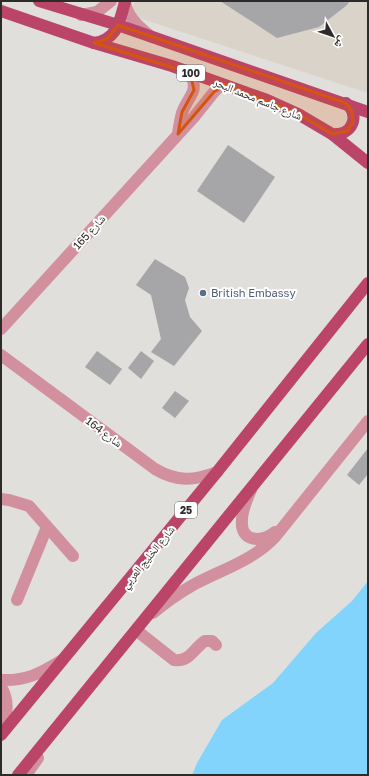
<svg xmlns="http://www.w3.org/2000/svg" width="369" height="776" font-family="'Golos Text','Noto Naskh Arabic',sans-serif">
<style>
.built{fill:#d9d3ca}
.water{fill:#83d4fc}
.building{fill:#a6a5a8}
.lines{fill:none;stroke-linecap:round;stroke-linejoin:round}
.minor{stroke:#d2909e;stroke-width:12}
.major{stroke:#bb4568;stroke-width:12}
.marked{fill:#d5540f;fill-opacity:0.2;stroke:#d5540f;stroke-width:3;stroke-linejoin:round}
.service-dot{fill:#5c6f8a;stroke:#fff;stroke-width:1.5}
.labels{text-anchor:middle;stroke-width:4;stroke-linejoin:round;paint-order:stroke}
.shield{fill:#fff;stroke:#6b6b6a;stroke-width:1}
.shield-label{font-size:10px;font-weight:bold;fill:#2c2b2a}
.street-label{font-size:11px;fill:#2c2b2a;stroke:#fff}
.service-label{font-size:11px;fill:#4e5e75;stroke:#fff;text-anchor:start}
</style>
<rect width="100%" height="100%" fill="#e1dfdc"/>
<path class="built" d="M135 1H368V93L130 15Z"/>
<path class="water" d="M368 581V775H192L197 763 222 720 273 683 316 633 352 601Z"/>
<g class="building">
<path d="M220 1H350L347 5 319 27 277 38Z"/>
<path d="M228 145 275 177 244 223 197 191Z"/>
<path d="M155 259 185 277 189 288 185 300 190 317 202 331 174 366 151 352 161 339 151 295 136 285Z"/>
<path d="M97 351 122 369 110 385 85 367Z"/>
<path d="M141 351 154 361 141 379 128 368Z"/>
<path d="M175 391 189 401 175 418 162 408Z"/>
<path d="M368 448V474L359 485 347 475Z"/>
</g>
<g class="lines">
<g class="minor">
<path d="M125 1C127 17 138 26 150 36"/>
<path d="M81 15 97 12 111 1"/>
<path d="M178 134C179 127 180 120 182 113 188 95 200 93 190 73"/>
<path d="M1 329 194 117 214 92 218 88 225 85"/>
<path d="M1 355 155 469C177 482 194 481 217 472"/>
<path d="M251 490C247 499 242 510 242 520 240 542 261 543 275 532"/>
<path d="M1 499 9 500 29 506 73 556"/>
<path d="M17 600 47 527"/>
<path d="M153 613C166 602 179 593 193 585 221 570 254 560 275 537L368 421"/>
<path d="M136 630 174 660C190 662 193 649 205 641H212L216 645"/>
<path d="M1 680C27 681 41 673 62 660"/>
<path d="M1 687C10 701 7 715 1 730"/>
<path d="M26 775 38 758"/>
</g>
<g class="major">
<path d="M39 1 118 25 368 112"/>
<path d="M1 11 94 43 172 66 267 100 298 114 332 134 368 163"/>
<path d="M94 43C118 39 119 22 125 2"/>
<path d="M332 134C352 136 361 116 346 103"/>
<path d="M1 735 217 472 368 283"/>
<path d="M18 775 368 344"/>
</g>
</g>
<path class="marked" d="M118 25 346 103 352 111 353 122 348 131 332 134 298 114 225 85 214 92 178 134 182 112 194 90 190 73 94 43 107 39Z"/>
<circle class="service-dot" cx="203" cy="293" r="4"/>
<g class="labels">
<g class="shield">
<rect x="177" y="65" width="28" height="16" rx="3"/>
<rect x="175" y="502" width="22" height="16" rx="3"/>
</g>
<g class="shield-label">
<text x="191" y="77">100</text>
<text x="186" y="514">25</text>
</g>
<g class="street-label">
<text transform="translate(258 99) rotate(22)" y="4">شارع جاسم محمد البحر</text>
<text transform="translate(89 232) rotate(-48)" y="4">شارع 165</text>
<text transform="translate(104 432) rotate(37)" y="4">شارع 164</text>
<text transform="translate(148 557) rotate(-51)" y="4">شارع الخليج العربي</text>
</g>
<g class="service-label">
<text x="211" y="297">British Embassy</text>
</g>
</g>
<rect width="369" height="776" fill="none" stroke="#2c2b2a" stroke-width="4"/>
<g transform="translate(333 36) rotate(130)" stroke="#ffffff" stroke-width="3" paint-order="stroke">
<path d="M0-3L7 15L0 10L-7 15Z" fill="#2c2b2a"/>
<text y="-6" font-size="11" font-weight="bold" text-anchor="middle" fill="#2c2b2a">ش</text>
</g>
</svg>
